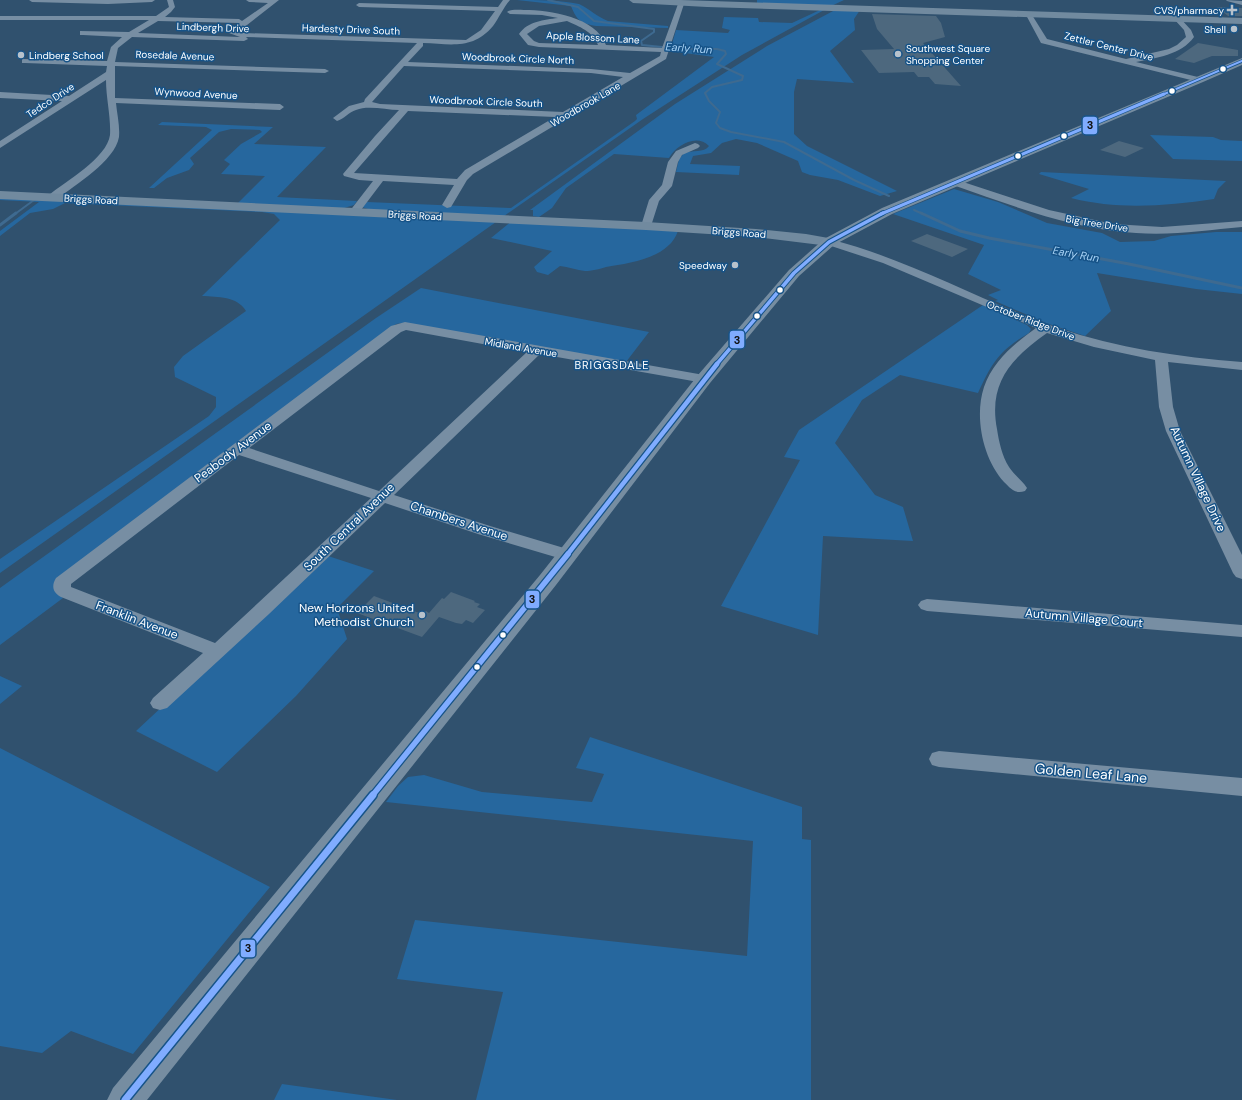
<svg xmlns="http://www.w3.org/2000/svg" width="1242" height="1100" font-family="'DM Sans',sans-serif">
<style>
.green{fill:#26679e}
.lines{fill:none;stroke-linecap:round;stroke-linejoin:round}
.stream-far1{stroke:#3e6a90;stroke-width:2}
.stream{stroke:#3e6a90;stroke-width:3}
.building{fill:#4d687e}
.street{fill:#778ea3;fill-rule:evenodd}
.secondary{fill:#718a9f;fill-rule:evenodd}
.primary{fill:#768da1;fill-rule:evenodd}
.bus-1-far5-casing{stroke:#165388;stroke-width:3.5}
.bus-1-far4-casing{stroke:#165388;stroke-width:4.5}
.bus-1-far3-casing{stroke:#165388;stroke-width:5.5}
.bus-1-far2-casing{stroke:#165388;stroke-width:7}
.bus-1-far1-casing{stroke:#165388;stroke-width:8}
.bus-1-casing{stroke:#165388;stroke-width:10}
.bus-1-far5{stroke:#80acff;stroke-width:2}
.bus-1-far4{stroke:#80acff;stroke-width:3}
.bus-1-far3{stroke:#80acff;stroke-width:3.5}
.bus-1-far2{stroke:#80acff;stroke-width:4.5}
.bus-1-far1{stroke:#80acff;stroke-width:5.5}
.bus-1{stroke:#80acff;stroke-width:7}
.poi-dot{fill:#b7c2cc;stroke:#165388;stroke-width:1.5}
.bus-dot{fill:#fff;stroke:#165388;stroke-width:1.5}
.labels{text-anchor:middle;stroke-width:3;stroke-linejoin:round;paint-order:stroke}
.far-poi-label{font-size:10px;fill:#fff;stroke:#165388;text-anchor:end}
.far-street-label{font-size:10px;fill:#fff;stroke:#165388}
.far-water-label{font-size:11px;font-style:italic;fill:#a8d3f6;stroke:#165388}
.far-neighbourhood-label{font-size:11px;letter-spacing:1px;fill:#fff;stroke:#165388}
.street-label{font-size:12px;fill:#fff;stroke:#165388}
.poi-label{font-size:12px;fill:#fff;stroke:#165388;text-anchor:end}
.near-street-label{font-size:14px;fill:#fff;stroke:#165388}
.line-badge{stroke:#165388;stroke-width:1.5}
.pale-badge-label{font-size:11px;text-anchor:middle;font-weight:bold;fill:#111}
</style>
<rect width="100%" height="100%" fill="#30516e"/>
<g class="green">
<path d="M517 0C537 0 560 0 579 4 590 9 597 17 608 21L668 26V28L596 26C581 23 577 21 571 6Z"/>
<path d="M757 0H844L829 7 757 3Z"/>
<path d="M822 9H826L742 55 643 119 504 216 371 210 362 207 367 202 511 208 635 121 637 119 636 115 714 57 670 51 676 30 728 33 730 30 722 28 724 17 758 18 759 22 792 23Z"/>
<path d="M835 10H860L854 19 855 30 830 51 854 83 797 79 794 92V134L807 146 897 191 880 196 838 180 810 175 802 172 798 161 757 143 736 139 722 143 711 153 693 156 690 164 740 166 739 175 676 172 679 159 684 153C692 150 704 153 709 146 697 133 676 145 669 158L614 154 566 188 552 208 539 217 533 216V210H530L675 104 767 46Z"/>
<path d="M162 122 273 127 254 144 326 147 277 197 357 201 354 205 341 209 237 204 265 176 221 174 230 164 224 160 241 144 262 132 260 130 231 129 219 132 190 158 194 164 189 170 167 178 154 188H149L212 130 206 127 158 125Z"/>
<path d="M1150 135 1213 137 1221 140 1242 141V161L1173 159Z"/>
<path d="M1041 172 1226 181 1218 189 1214 199C1166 206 1118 210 1071 198L1089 189 1039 174Z"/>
<path d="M954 189 998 202 1047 223 1102 233 1120 242 1154 241 1171 236 1216 232H1242V294L1196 289 1097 273 1111 311 1085 336 1046 323 995 301 998 300 988 295 1001 290 968 274 984 245 893 214Z"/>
<path d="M0 196 496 222 0 573V559L209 416 216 407V397L175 377 174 367 183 356 246 311C237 296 218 297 202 296L280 220 274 214 262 212 65 203 53 209 30 213 0 236V231L39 202 0 200Z"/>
<path d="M512 221 678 231C669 258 630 263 606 267 600 269 591 271 585 271 577 270 568 267 560 266L548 275 537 272 534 267 552 251 491 238Z"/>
<path d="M421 288 649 332 626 362 402 323 396 324 67 572 55 589 63 598 0 645V588L376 318Z"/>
<path d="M983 305 1027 325 1031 329 1029 333C999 351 993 361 978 393L900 375 862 400 835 443 875 495 903 507 913 541 823 536 818 635 721 606 800 460 784 457 799 430Z"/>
<path d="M325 555 374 571 337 608 347 639 296 696 217 772 136 731Z"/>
<path d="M0 676 22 686 0 704Z"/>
<path d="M590 737 802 807V839L811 840V1100H476L503 992 397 979 415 920 747 956 753 841 386 802 398 786 408 777 424 775 482 792 592 802 604 774 576 768Z"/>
<path d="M0 748 270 887 133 1054 71 1031 42 1053 0 1046Z"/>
<path d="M282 1084 397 1100H274Z"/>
</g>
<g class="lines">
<g class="stream-far1">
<path d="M548 0 578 7 594 21 654 29V32L641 41 642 45 682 49H717L725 51 726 54 717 64 743 76 742 80 712 87 705 93 709 101 720 112 716 123 720 128 731 132 784 142 854 180 889 196"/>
<path d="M914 210 923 214"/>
<path d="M15 214 34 200"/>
</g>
<g class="stream">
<path d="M921 213 960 231 989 238 1129 264 1242 288"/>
<path d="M0 225 16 213"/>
</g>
</g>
<g class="building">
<path d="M1217 7 1242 8V16H1228Z"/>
<path d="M872 14 936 16 941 23 945 37 923 43 961 86 935 84 929 77H918L914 72 879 73 861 50 894 49 877 29Z"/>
<path d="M1198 43 1238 50V56H1212L1194 63 1175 59Z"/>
<path d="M1119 141 1144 148 1125 157 1100 150Z"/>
<path d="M927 234 968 249 952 257 911 241Z"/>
<path d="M451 592 475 601 474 602 480 604 477 607 485 610 473 623 466 620 462 624 456 623 439 617 422 637 357 613 374 596 422 614 426 611 429 613 442 598 444 599Z"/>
</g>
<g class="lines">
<g class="street">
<path d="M29 0H155L152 2 108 4 32 2Z"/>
<path d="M167 0H173L175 7 171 12 165 17 239 19 242 21 268 3 249 2 246 0H279L238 32 243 33 466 40 481 30 495 11 359 7 356 5 359 3 498 7 503 0H510C503 8 499 18 493 26 473 50 451 44 423 43V46L408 62 591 69 630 73 660 56 661 52 539 47 528 45 519 34C528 21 544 20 558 18L542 15 510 14 507 12C511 9 519 10 524 10 550 10 596 17 606 45L662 48 678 4 681 2 684 4 666 59 473 174 467 180 451 207 447 208 442 205 454 185 383 181 358 214 354 215 349 212 373 181 359 180 344 176 343 174 375 136 399 110C386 110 368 105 356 110 349 112 344 119 337 121L333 118 349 106 364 102 365 99 417 43 246 37 248 39 244 41 132 37 118 48 115 62 325 69 329 71 325 73 115 66V98L280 104 284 107 280 110 116 103C117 114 120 126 119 137 115 161 75 185 57 199H49L48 197 49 195C66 181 107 158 110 135 111 117 106 98 106 80L0 148V141L62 101 0 98V92L69 96 106 72 107 66 25 63H22V59L107 61 111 47 122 37 83 35H80V31L129 32 149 20H0V16H156L169 7ZM158 21 240 23 229 33 240 37 138 33ZM567 21C578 26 594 32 598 45L539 43 534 41 527 34 539 26ZM404 66 591 73 623 77 563 112 380 104 372 102ZM408 111 555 117 465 170 457 179 354 173Z"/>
<path d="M1226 0 1242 1V5L1227 1Z"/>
<path d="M1029 13 1032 15 1047 39 1126 59 1169 49 1177 45 1186 37 1184 30 1174 19 1176 18H1180L1191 30 1194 37C1181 55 1156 58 1136 62L1202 78 1203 80 1199 82 1041 43 1026 15Z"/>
<path d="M695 143 698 144 700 146 698 148 682 155 678 162 672 186 659 201 651 226 646 229 642 228 641 226 649 200 662 185 668 162 676 151Z"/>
<path d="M957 180 1049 210 1113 224 1162 227 1242 221V227C1207 230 1171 236 1136 233 1072 229 1013 206 953 185L952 183Z"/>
<path d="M829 239C909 259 980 301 1058 328 1117 348 1179 357 1242 362V370L1168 362 1173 407 1180 431 1242 555V579L1236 577 1233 573 1166 431 1159 407 1155 360 1094 347 1047 333C1012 358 988 382 997 429 999 442 1002 456 1009 467 1014 475 1022 480 1027 488L1025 491C1015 494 1011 489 1004 482 983 459 974 417 984 387 993 361 1015 343 1036 328L883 263 825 244 823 242 825 240Z"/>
<path d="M405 322 704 375 709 376 711 379 709 382 704 383 540 354 394 495 490 526 574 551 577 555 574 559 568 561 562 559 478 534 385 503 269 614 167 708 160 710 153 708 150 703 153 698 203 653 61 597C53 593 51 586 56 578L391 326ZM406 330 527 352 379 491 249 448 401 332ZM239 455 371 498 215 643 71 587V584Z"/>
<path d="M927 599 1242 625V637L927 611 921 609 918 605 921 601Z"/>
<path d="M939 751 1242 778V796L939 767 932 765 929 759 932 753Z"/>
</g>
<g class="secondary">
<path d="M629 0H681L1242 18V24L707 7 633 3Z"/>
<path d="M0 191 646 222 756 229 806 234 834 239 836 242 834 245 829 246 756 237 646 230 0 199Z"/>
</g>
<path class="primary" d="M1242 58V65L1203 82 892 214 834 245 799 276 710 383 556 585 147 1100H107L113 1088 540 575 698 375 789 270 824 239 882 208Z"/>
<g class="bus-1-far5-casing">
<path id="bus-1-far5" d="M1162 95 1242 61"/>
</g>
<g class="bus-1-far4-casing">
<path id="bus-1-far4" d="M881 214 1164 94"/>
</g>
<g class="bus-1-far3-casing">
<path id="bus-1-far3" d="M716 365 794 273 829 242 883 213"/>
</g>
<g class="bus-1-far2-casing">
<path id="bus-1-far2" d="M567 555 717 364"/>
</g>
<g class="bus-1-far1-casing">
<path id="bus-1-far1" d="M372 796 568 554"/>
</g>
<g class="bus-1-casing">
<path id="bus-1" d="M125 1100 373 795"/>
</g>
<use href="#bus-1-far5" class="bus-1-far5"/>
<use href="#bus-1-far4" class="bus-1-far4"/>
<use href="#bus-1-far3" class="bus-1-far3"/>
<use href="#bus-1-far2" class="bus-1-far2"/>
<use href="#bus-1-far1" class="bus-1-far1"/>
<use href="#bus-1" class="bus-1"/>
</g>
<g class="poi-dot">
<path d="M1230 4h4v4h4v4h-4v4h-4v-4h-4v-4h4z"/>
<circle cx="1234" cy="29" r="4"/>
<circle cx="898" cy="54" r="4"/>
<circle cx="21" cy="55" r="4"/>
<circle cx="735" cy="265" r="4"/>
<circle cx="422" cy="615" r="4"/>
</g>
<g class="bus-dot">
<circle cx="1223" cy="69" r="3.5"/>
<circle cx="1172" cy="91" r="3.5"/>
<circle cx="1064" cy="136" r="3.5"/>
<circle cx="1018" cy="156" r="3.5"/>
<circle cx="780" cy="290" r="3.5"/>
<circle cx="757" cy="316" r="3.5"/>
<circle cx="503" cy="635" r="3.5"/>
<circle cx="477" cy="667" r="3.5"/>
</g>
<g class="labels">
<g class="far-poi-label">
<text x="1224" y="14">CVS/pharmacy</text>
<text x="1226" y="33">Shell</text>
<text x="906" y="52" text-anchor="start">Southwest Square<tspan x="906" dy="12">Shopping Center</tspan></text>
<text x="29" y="59" text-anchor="start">Lindberg School</text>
<text x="727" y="269">Speedway</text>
</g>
<g class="far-street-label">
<text transform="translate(213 27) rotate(2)" y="4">Lindbergh Drive</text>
<text transform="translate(351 29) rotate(2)" y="4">Hardesty Drive South</text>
<text transform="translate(593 37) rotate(3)" y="4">Apple Blossom Lane</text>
<text transform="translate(1109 46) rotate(14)" y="4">Zettler Center Drive</text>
<text transform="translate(175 55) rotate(2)" y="4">Rosedale Avenue</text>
<text transform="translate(518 58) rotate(2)" y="4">Woodbrook Circle North</text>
<text transform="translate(196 93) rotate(3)" y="4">Wynwood Avenue</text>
<text transform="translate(50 100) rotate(-33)" y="4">Tedco Drive</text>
<text transform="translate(486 101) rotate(2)" y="4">Woodbrook Circle South</text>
<text transform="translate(585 104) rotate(-30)" y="4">Woodbrook Lane</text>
<text transform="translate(91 199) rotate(3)" y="4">Briggs Road</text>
<text transform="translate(415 215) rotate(3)" y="4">Briggs Road</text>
<text transform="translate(1097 223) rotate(9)" y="4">Big Tree Drive</text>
<text transform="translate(739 232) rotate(4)" y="4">Briggs Road</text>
<text transform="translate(1031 320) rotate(21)" y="4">October Ridge Drive</text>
<text transform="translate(521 347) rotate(10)" y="4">Midland Avenue</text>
</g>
<g class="far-water-label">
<text transform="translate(689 48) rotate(4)" y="4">Early Run</text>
<text transform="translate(1076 254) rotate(10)" y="4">Early Run</text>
</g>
<g class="far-neighbourhood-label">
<text x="612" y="369">BRIGGSDALE</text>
</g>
<g class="street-label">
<text transform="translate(233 452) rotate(-37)" y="4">Peabody Avenue</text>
<text transform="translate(1198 479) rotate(65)" y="4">Autumn Village Drive</text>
<text transform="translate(459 521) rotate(18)" y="4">Chambers Avenue</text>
<text transform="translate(349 527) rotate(-44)" y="4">South Central Avenue</text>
<text transform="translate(1084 618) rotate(5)" y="4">Autumn Village Court</text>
<text transform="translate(137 620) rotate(21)" y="4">Franklin Avenue</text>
</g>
<g class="poi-label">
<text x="414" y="612">New Horizons United<tspan x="414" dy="14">Methodist Church</tspan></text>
</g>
<g class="near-street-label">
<text transform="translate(1091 773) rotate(5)" y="5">Golden Leaf Lane</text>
</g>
</g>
<g class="line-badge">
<rect x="1082" y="116" width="16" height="19" rx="4" fill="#80acff"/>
<rect x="729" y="330" width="16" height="19" rx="4" fill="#80acff"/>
<rect x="525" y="590" width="15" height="19" rx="4" fill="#80acff"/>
<rect x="240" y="939" width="16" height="19" rx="4" fill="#80acff"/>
</g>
<g class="pale-badge-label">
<text x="1090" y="129">3</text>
<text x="737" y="344">3</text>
<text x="532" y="603">3</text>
<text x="248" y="952">3</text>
</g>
</svg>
